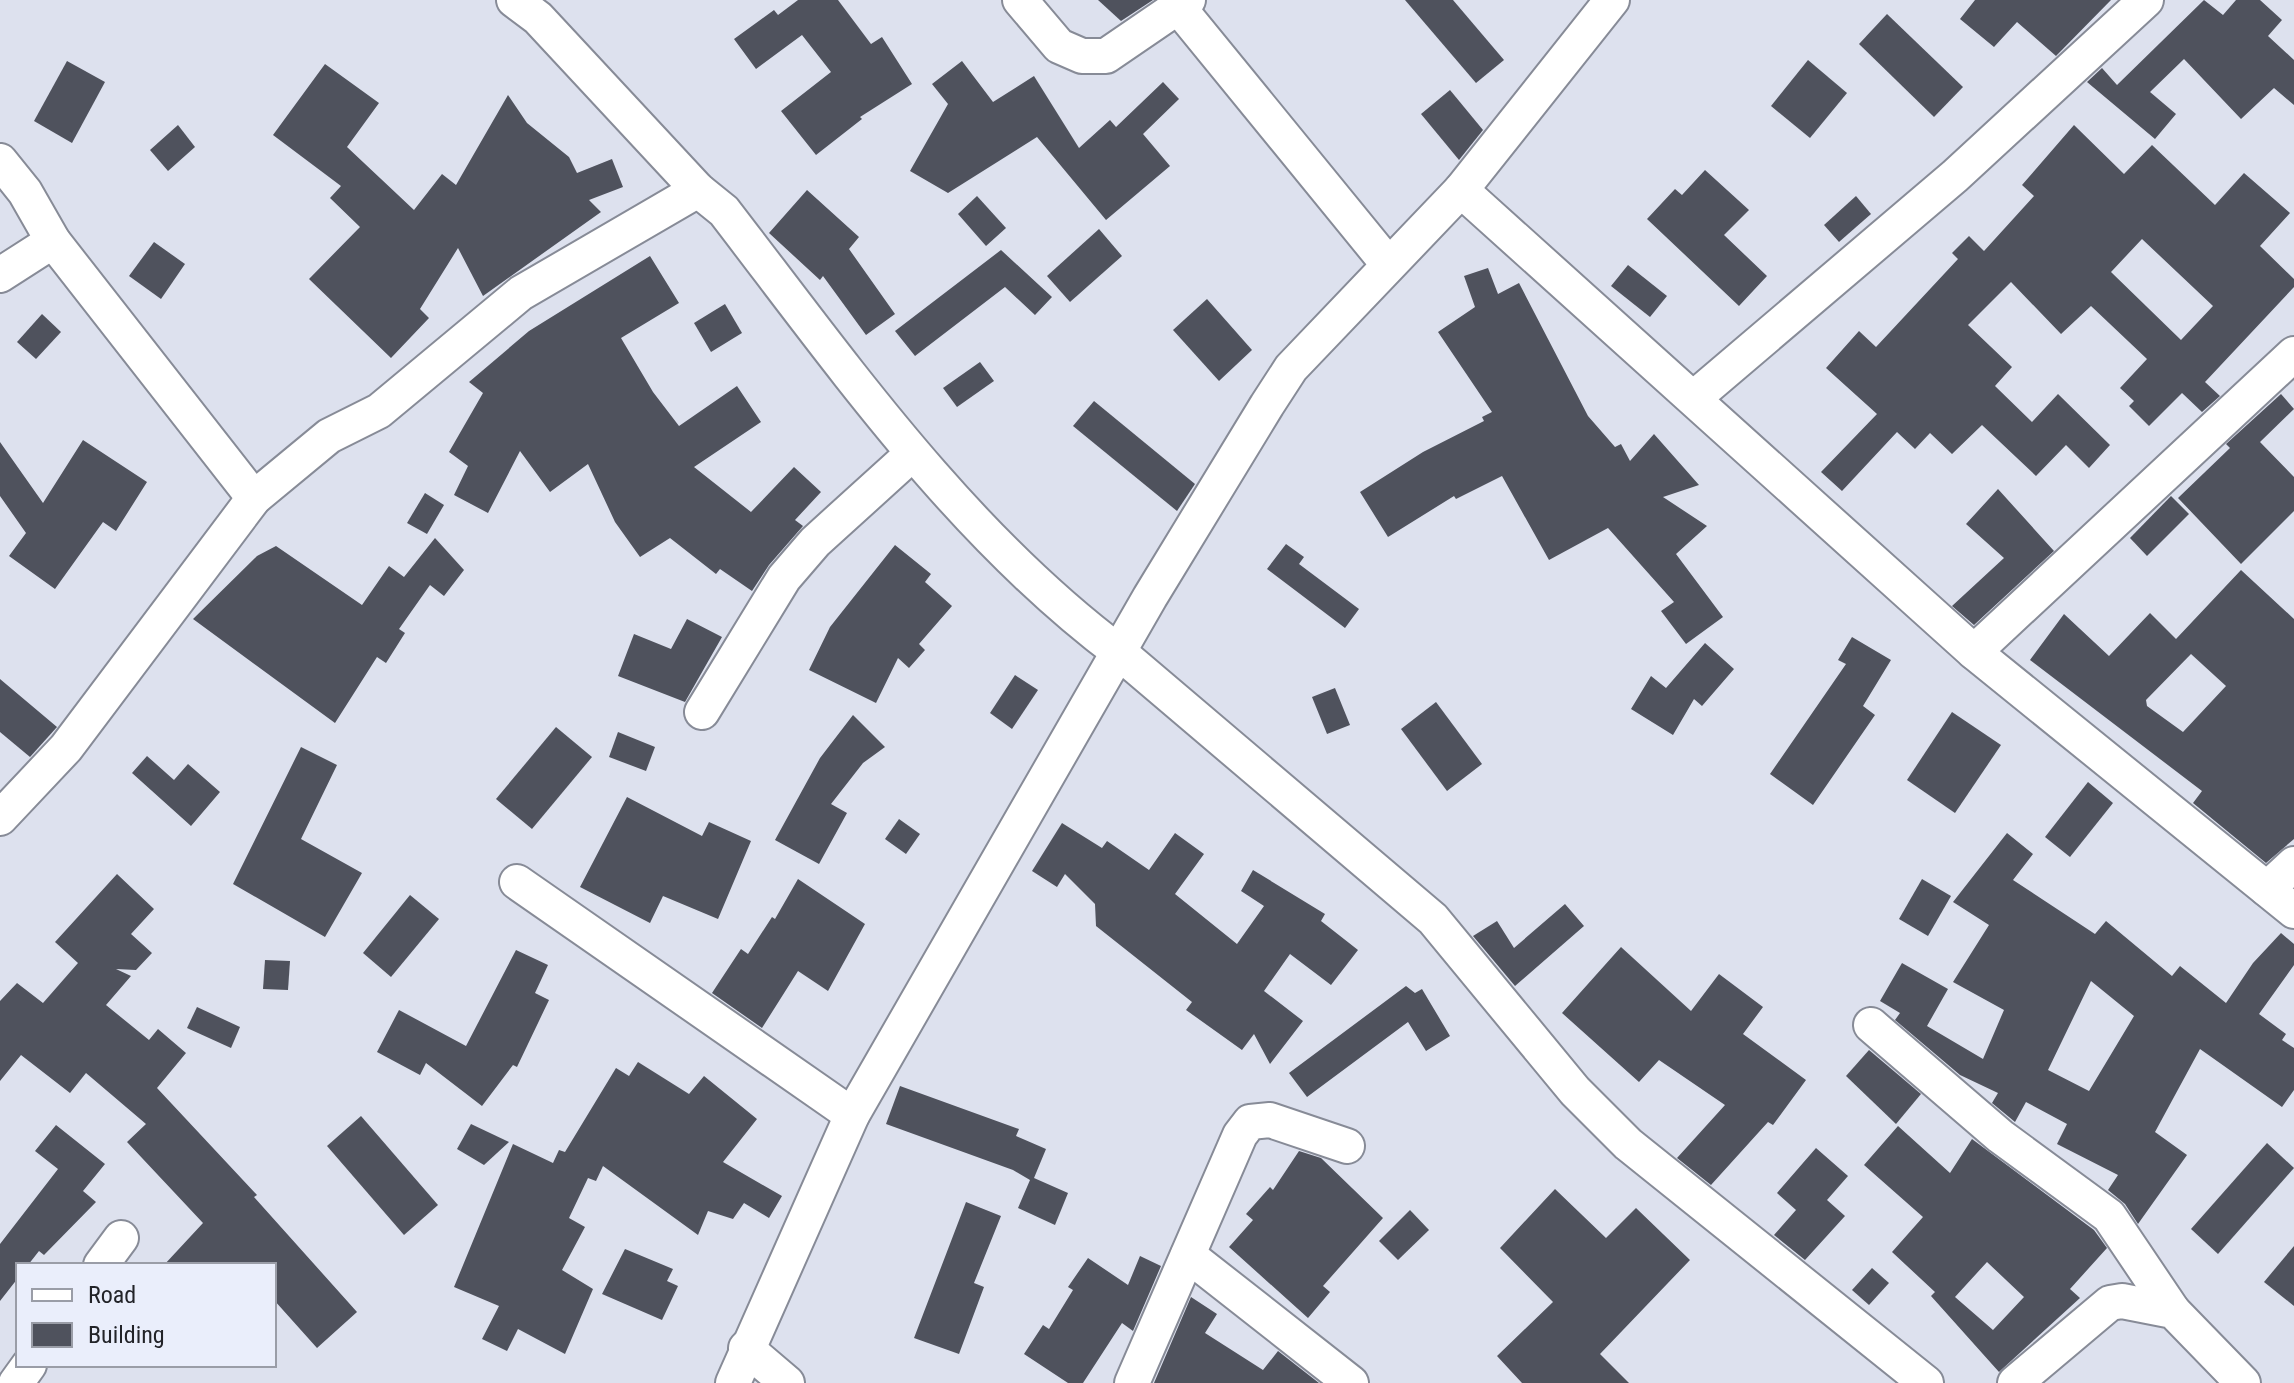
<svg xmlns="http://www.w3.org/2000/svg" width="2294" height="1383" font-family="'Roboto Condensed',sans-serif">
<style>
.building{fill:#4f525d;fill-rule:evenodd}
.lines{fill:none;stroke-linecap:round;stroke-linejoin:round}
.minor-casing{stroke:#878b97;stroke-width:38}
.minor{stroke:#fff;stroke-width:34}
</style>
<rect width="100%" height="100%" fill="#dde1ee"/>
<g class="building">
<path d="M798 0H838L871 44 882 37 912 84 860 117 862 119 816 155 781 111 831 72 802 35 756 69 734 39 774 10 778 15Z"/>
<path d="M1098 0H1153L1121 21Z"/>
<path d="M1405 0H1453L1504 60 1476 83Z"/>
<path d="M1975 0H2111L2056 56 2017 22 1994 47 1960 19Z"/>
<path d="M2204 0 2223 15 2236 0H2260L2282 20 2268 36 2294 60V105L2274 88 2241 119 2184 59 2150 92 2176 114 2155 139 2087 82 2102 68 2117 85Z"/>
<path d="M1887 14 1963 87 1934 117 1859 44Z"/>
<path d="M1808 60 1847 93 1810 138 1771 106Z"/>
<path d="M67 61 105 82 72 143 34 121Z"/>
<path d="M962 61 993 102 1034 76 1079 148 1110 120 1116 127 1163 82 1179 99 1143 134 1170 166 1106 220 1037 137 948 193 910 171 948 104 932 84Z"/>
<path d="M325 64 379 103 347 147 414 210 442 174 456 185 508 95 527 123 569 157 577 173 612 159 623 187 589 200 601 212 483 296 458 248 420 309 429 318 391 358 309 279 360 227 330 198 341 186 273 135Z"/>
<path d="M1450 90 1483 130 1459 160 1421 114Z"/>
<path d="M178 125 195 147 168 171 150 150Z"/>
<path d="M2074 125 2124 174 2152 145 2215 205 2244 173 2290 213 2260 246 2294 279V287L2205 382 2220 396 2202 412 2182 393 2149 426 2129 406 2134 401 2120 388 2147 359 2091 306 2061 334 2011 282 1968 325 2012 367 1995 386 2032 422 2058 394 2110 445 2089 468 2066 445 2036 476 1982 425 1952 454 1930 433 1915 449 1897 432 1842 491 1821 472 1877 414 1826 368 1859 331 1876 347 1958 259 1952 253 1969 236 1984 251 2034 196 2022 185ZM2142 239 2213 306 2181 340 2111 272Z"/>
<path d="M1705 170 1749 210 1724 235 1767 276 1739 306 1647 219 1675 189 1682 195Z"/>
<path d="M807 190 859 237 849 249 895 314 866 335 823 276 820 280 769 233Z"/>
<path d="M977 196 1006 228 986 246 958 214Z"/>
<path d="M1856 196 1871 214 1839 242 1824 225Z"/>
<path d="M1099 229 1122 256 1070 302 1047 276Z"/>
<path d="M154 242 185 264 161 299 129 276Z"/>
<path d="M1001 250 1052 297 1035 315 1005 287 915 356 895 331Z"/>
<path d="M650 256 679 303 621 338 653 392 679 426 737 386 761 422 694 467 751 512 794 467 821 492 795 520 803 526 769 565 752 591 720 569 716 574 670 538 640 557 615 522 588 464 550 492 520 451 488 513 454 495 468 466 449 452 483 393 469 382 529 331Z"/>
<path d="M1628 265 1667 296 1650 317 1611 286Z"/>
<path d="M1488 268 1498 294 1519 283 1588 416 1615 447 1621 444 1630 461 1654 434 1699 485 1663 497 1707 526 1676 554 1723 617 1686 644 1661 611 1674 602 1608 528 1549 560 1502 476 1456 499 1454 496 1388 537 1360 492 1423 452 1484 421 1482 417 1492 412 1438 332 1475 307 1464 276Z"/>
<path d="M1207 299 1252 350 1219 381 1173 330Z"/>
<path d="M725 304 742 333 711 352 694 323Z"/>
<path d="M42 314 61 332 36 359 17 342Z"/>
<path d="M980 362 994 381 957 407 943 388Z"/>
<path d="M2281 394 2294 409 2260 442 2294 477V511L2241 564 2178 498 2230 448 2226 444Z"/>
<path d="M1094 401 1195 484 1177 511 1073 426Z"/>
<path d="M83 440 147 482 116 531 103 522 55 589 9 556 26 533 0 496V442L43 503Z"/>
<path d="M1998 489 2054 551 1974 625 1952 606 2004 558 1966 524Z"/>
<path d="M425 493 444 505 427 534 407 523Z"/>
<path d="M2171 496 2189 514 2147 556 2130 538Z"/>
<path d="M435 538 464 570 444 596 430 585 399 629 405 633 386 663 377 657 335 723 193 619 257 556 276 546 362 605 389 566 404 577Z"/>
<path d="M1286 544 1304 557 1299 564 1359 609 1345 628 1267 569Z"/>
<path d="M895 545 931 574 925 582 952 606 919 644 925 650 909 668 898 658 876 703 809 670 830 627Z"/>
<path d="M2241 570 2294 619V839L2266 863 2193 803 2202 791 2030 660 2064 614 2109 656 2150 613 2176 639ZM2191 654 2226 686 2183 732 2147 706 2146 700Z"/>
<path d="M687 619 722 637 685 702 618 676 634 634 671 649Z"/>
<path d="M1852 637 1891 660 1863 706 1875 715 1813 805 1770 774 1846 664 1838 660Z"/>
<path d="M1705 643 1734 669 1702 706 1694 699 1673 735 1631 709 1651 676 1666 688Z"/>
<path d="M1015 675 1038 690 1012 729 990 713Z"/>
<path d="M0 679 57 727 30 757 0 732Z"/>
<path d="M1335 688 1350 725 1327 734 1312 697Z"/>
<path d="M1436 702 1482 764 1447 791 1401 729Z"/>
<path d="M1952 712 2001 745 1955 813 1907 780Z"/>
<path d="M853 715 885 747 863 763 831 804 847 813 819 864 775 840 820 758Z"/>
<path d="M556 727 592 757 532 829 496 799Z"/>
<path d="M618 732 655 747 646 771 609 757Z"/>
<path d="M301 747 337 765 301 839 362 873 325 937 233 884Z"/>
<path d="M147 756 174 780 188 764 220 792 191 826 132 773Z"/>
<path d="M2088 782 2113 803 2070 857 2045 837Z"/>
<path d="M627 797 702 836 709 822 751 841 718 919 663 896 650 923 580 887Z"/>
<path d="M899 819 920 834 906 854 885 839Z"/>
<path d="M1062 823 1102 848 1107 841 1149 870 1175 833 1204 854 1175 894 1237 944 1264 906 1241 891 1253 870 1325 914 1321 921 1358 950 1331 985 1290 954 1264 991 1303 1021 1270 1064 1254 1034 1242 1050 1186 1010 1192 1002 1096 926 1095 904 1065 874 1057 887 1032 871Z"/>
<path d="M2007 833 2033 854 2013 880 2095 934 2106 921 2172 976 2180 966 2226 1003 2253 963 2281 933 2294 944V965L2259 1014 2286 1034 2282 1040 2294 1048V1090L2282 1107 2200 1049 2155 1132 2187 1155 2138 1224 2125 1204 2108 1190 2118 1175 2057 1144 2067 1124 2026 1102 2015 1122 1992 1103 1998 1093 1960 1075 1895 1020 1900 1013 1880 1001 1902 963 1948 989 1927 1026 1983 1059 2004 1010 1953 982 1989 925 1953 902ZM2091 981 2134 1016 2089 1091 2048 1070Z"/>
<path d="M117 874 154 909 131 934 152 953 136 970 116 969 131 976 106 1005 149 1040 158 1029 186 1053 157 1088 257 1195 254 1197 357 1312 317 1348 274 1300V1265H164L203 1223 127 1142 146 1124 86 1073 70 1093 21 1055 0 1081V1001L17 983 43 1003 78 963 55 942Z"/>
<path d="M798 879 865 924 828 991 798 971 762 1028 712 993 741 949 748 954 772 917 775 919Z"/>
<path d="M1922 879 1951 896 1928 936 1899 919Z"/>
<path d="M410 895 439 919 391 977 363 953Z"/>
<path d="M1565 904 1584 926 1515 986 1473 936 1497 921 1514 948Z"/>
<path d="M1621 947 1691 1011 1719 974 1763 1007 1743 1034 1806 1080 1773 1125 1768 1122 1711 1185 1677 1158 1725 1105 1659 1060 1639 1082 1562 1013Z"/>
<path d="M516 950 548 965 535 993 549 1000 517 1067 513 1065 482 1106 426 1063 420 1075 377 1052 399 1010 466 1046Z"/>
<path d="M265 960 290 961 288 990 263 989Z"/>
<path d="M1406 986 1415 993 1422 989 1450 1036 1426 1051 1408 1022 1307 1097 1289 1073Z"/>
<path d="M197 1007 240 1027 231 1048 187 1028Z"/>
<path d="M1869 1050 1921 1094 1896 1124 1846 1076Z"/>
<path d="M638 1062 689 1094 704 1076 757 1119 723 1162 782 1196 769 1218 744 1203 733 1219 708 1211 698 1235 603 1166 596 1181 588 1178 569 1218 585 1227 562 1270 593 1289 565 1354 518 1329 507 1351 482 1339 499 1306 454 1287 513 1144 553 1163 559 1150 565 1152 616 1068 629 1076Z"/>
<path d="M900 1086 1019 1129 1016 1136 1046 1149 1034 1178 1068 1193 1055 1225 1018 1208 1030 1180 1013 1170 886 1124Z"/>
<path d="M361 1116 438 1205 404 1235 327 1146Z"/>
<path d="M471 1124 509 1142 484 1165 457 1149Z"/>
<path d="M56 1125 105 1164 83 1191 96 1202 44 1255 39 1251 28 1265H18V1278L0 1301V1244L58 1169 35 1151Z"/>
<path d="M1898 1126 1950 1173 1972 1139 2094 1230 2107 1248 2070 1289 2080 1298 1999 1372 1931 1296 1935 1292 1892 1252 1923 1217 1864 1165ZM1987 1262 2024 1297 1993 1330 1955 1297Z"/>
<path d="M2267 1143 2294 1168 2218 1254 2191 1229Z"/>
<path d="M1816 1148 1848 1176 1827 1200 1845 1216 1805 1260 1774 1235 1796 1210 1777 1193Z"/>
<path d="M1299 1151 1321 1158 1383 1218 1323 1286 1330 1292 1308 1318 1229 1247 1253 1220 1246 1214 1270 1187 1273 1190Z"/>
<path d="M1555 1189 1606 1238 1636 1208 1690 1260 1600 1354 1629 1383H1522L1497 1356 1553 1302 1500 1248Z"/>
<path d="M966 1202 1001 1216 974 1283 984 1287 959 1354 914 1338Z"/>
<path d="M1410 1210 1429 1230 1398 1260 1379 1241Z"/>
<path d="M2294 1246V1306L2264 1282Z"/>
<path d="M625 1249 673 1269 667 1281 678 1286 662 1320 602 1294Z"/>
<path d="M1140 1256 1161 1266 1133 1331 1122 1323 1083 1383H1068L1024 1354 1043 1325 1049 1329 1073 1290 1068 1287 1088 1258 1128 1285Z"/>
<path d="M1872 1268 1889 1283 1869 1305 1852 1290Z"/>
<path d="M1191 1297 1217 1314 1205 1333 1263 1370 1278 1351 1319 1383H1154Z"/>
</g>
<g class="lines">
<g class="minor-casing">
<g id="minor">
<path d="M514 0 538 18 698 190 724 211C844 367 961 534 1120 653L1433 919 1575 1091 1628 1144 1926 1383"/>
<path d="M1020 0 1059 46 1082 56H1106L1188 0"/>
<path d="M1179 8 1388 264"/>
<path d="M0 161 25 192 53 241 254 498"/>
<path d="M1461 190 1974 652 2294 911"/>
<path d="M0 275 53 241"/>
<path d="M1694 398 1955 176 2146 0"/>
<path d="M1974 652 2294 354"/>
<path d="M702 712 784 578 815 542 912 454"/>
<path d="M0 818 66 748 254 498 329 436 379 411 521 293 698 190"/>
<path d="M517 882 852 1115"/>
<path d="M2267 889 2294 864"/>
<path d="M1871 1025 2000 1136 2109 1216 2173 1311"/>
<path d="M1188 1255 1351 1383"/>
<path d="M101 1265 121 1238"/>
<path d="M746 1348 787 1383"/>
<path d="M16 1383 29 1365"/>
<path d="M733 1383 852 1115 1150 597 1267 405 1291 368 1461 190 1612 0"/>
<path d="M1132 1383 1240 1135 1250 1122 1270 1120 1347 1146"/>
<path d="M2015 1383 2110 1303 2122 1301 2173 1311 2243 1383"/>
</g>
</g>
<use href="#minor" class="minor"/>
</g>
<rect x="16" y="1263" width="260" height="104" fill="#eaeefb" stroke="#9a9da7" stroke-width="2"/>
<rect x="32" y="1289" width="40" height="12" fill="#ffffff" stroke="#9a9da7" stroke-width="2"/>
<text x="88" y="1303" font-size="24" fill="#222328">Road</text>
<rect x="32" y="1323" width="40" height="24" fill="#4f525d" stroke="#9a9da7" stroke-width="2"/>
<text x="88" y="1343" font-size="24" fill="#222328">Building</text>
</svg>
